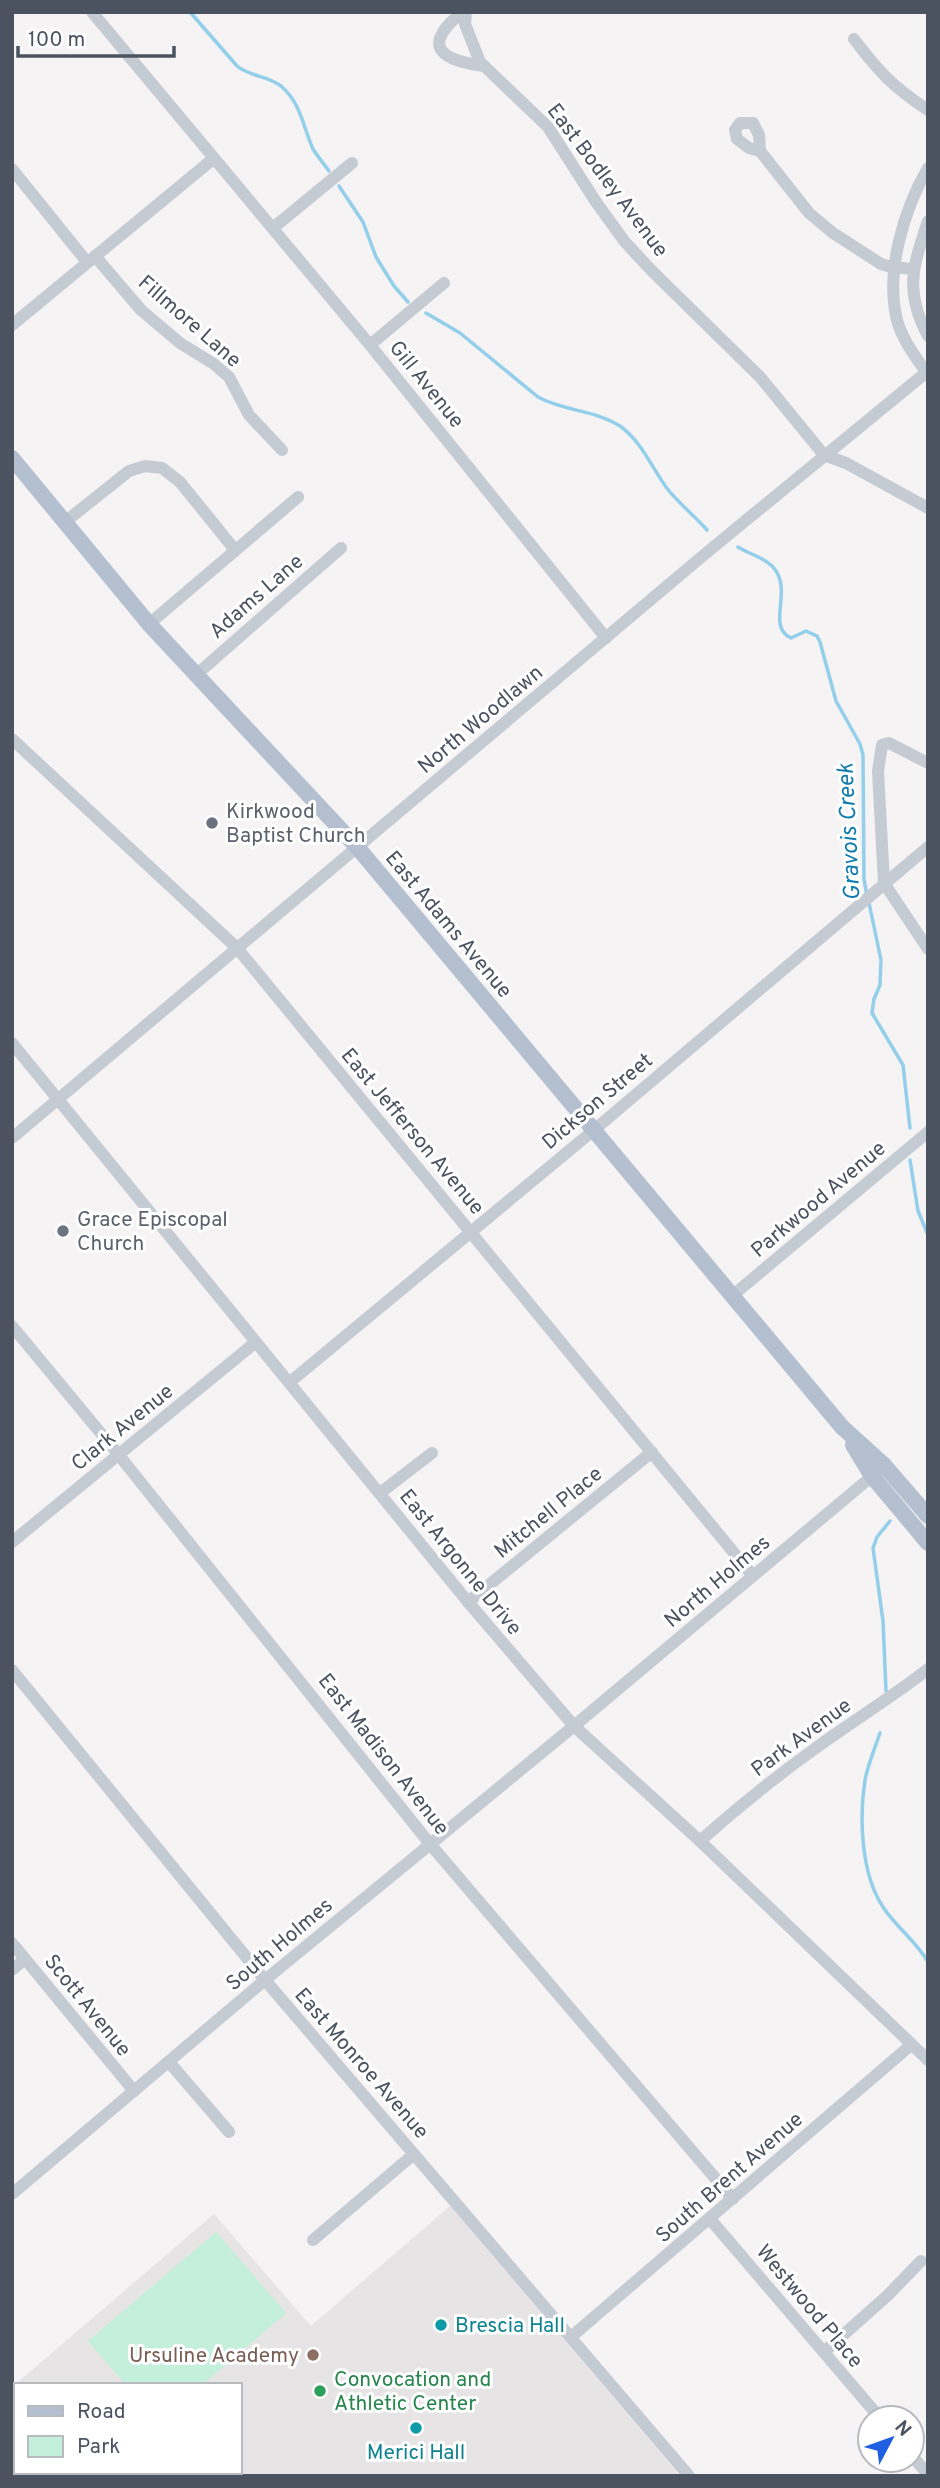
<svg xmlns="http://www.w3.org/2000/svg" width="940" height="2488" font-family="Overpass,sans-serif">
<style>
.education{fill:#e6e4e5}
.green{fill:#c4efda}
.lines{fill:none;stroke-linecap:round;stroke-linejoin:round}
.stream{stroke:#93cfeb;stroke-width:3.5}
.minor{stroke:#c4cbd3;stroke-width:12}
.major{stroke:#b4bfd0;stroke-width:16}
.worship-dot{fill:#6b7280;stroke:#fff;stroke-width:2.5}
.culture-dot{fill:#0f9aa8;stroke:#fff;stroke-width:2.5}
.education-dot{fill:#8d6e63;stroke:#fff;stroke-width:2.5}
.leisure-dot{fill:#2e9e5b;stroke:#fff;stroke-width:2.5}
.labels{text-anchor:middle;stroke-width:6;stroke-linejoin:round;paint-order:stroke}
.street-label{font-size:21px;fill:#4b5360;stroke:#fff}
.worship-label{font-size:21px;fill:#5b616d;stroke:#fff;text-anchor:start}
.culture-label{font-size:21px;fill:#0d838f;stroke:#fff;text-anchor:start}
.education-label{font-size:21px;fill:#785e54;stroke:#fff;text-anchor:end}
.leisure-label{font-size:21px;fill:#27864d;stroke:#fff;text-anchor:start}
.water-label{font-size:23px;font-style:italic;fill:#107bad;stroke:#fff}
</style>
<rect width="100%" height="100%" fill="#f5f3f3"/>
<path class="education" d="M450 2206 680 2476H28L23 2472H240V2385H16V2468L12 2465V2387L214 2214 311 2326Z"/>
<path class="green" d="M216 2232 286 2313 202 2385H126L88 2341Z"/>
<g class="lines">
<g class="stream">
<path d="M190 12 237 66C250 77 267 75 281 86 301 103 303 127 313 149 318 157 324 164 329 171"/>
<path d="M339 186 363 222 376 257 394 286 408 302"/>
<path d="M426 313 460 333 538 397C563 411 595 410 620 426 641 441 651 466 666 487 677 502 694 515 707 530"/>
<path d="M738 547C749 554 763 557 772 566 795 589 765 626 791 638L806 631 817 636 820 642 836 701 860 744 863 755 864 879 867 896"/>
<path d="M869 903 881 960 880 985 874 999 872 1013 903 1065 910 1128"/>
<path d="M910 1160 918 1211 928 1235"/>
<path d="M886 1691 883 1621 873 1548 877 1537 890 1521"/>
<path d="M880 1733C875 1748 868 1764 865 1780 859 1818 861 1874 883 1907 896 1927 916 1941 928 1962"/>
</g>
<g class="minor">
<path d="M92 12 370 345 606 638"/>
<path d="M462 12C455 19 446 25 442 34 428 58 469 64 484 66"/>
<path d="M466 12 465 24 480 62 548 127 596 202 625 242 651 270 761 378 824 455 846 463 928 508"/>
<path d="M854 39C879 72 893 87 928 110"/>
<path d="M760 151 759 135 753 123H740L735 130 737 139 749 148 760 151 809 213 833 233 881 264 891 267 913 269"/>
<path d="M12 169 87 262"/>
<path d="M928 221C913 266 904 291 928 336"/>
<path d="M273 228 352 163"/>
<path d="M95 256 141 310 180 343 214 364 229 377 249 415 282 450"/>
<path d="M12 325 213 159"/>
<path d="M370 345 444 283"/>
<path d="M926 372C915 356 902 339 897 320 885 272 904 209 928 168"/>
<path d="M65 522 129 471 145 466 162 468 180 482 235 550"/>
<path d="M149 624 298 497"/>
<path d="M197 674 341 548"/>
<path d="M12 739 237 948 753 1576"/>
<path d="M928 763 889 743 882 745 878 771 884 883 928 949"/>
<path d="M12 1043 468 1602 574 1726 700 1841 928 2060"/>
<path d="M12 1138 705 554 928 371"/>
<path d="M732 1296 928 1132"/>
<path d="M12 1326 118 1454 430 1844 733 2199"/>
<path d="M290 1382 594 1130 928 847"/>
<path d="M380 1493 432 1453"/>
<path d="M12 1542 256 1342"/>
<path d="M468 1602 652 1452"/>
<path d="M12 1670 265 1980 689 2476"/>
<path d="M700 1841C736 1809 774 1778 813 1750 851 1722 891 1698 928 1669"/>
<path d="M12 1943 134 2091"/>
<path d="M12 1970 25 1959"/>
<path d="M169 2062 229 2132"/>
<path d="M12 2194 265 1980 574 1726 877 1472"/>
<path d="M710 2219 880 2418"/>
<path d="M313 2240 414 2154"/>
<path d="M571 2337 911 2045"/>
<path d="M824 2352 887 2296 921 2261"/>
<path d="M912 2456 927 2473"/>
</g>
<g class="major">
<path d="M12 458 149 624 358 848 842 1427 884 1465 928 1516"/>
<path d="M853 1445 872 1476 928 1543"/>
</g>
</g>
<g class="worship-dot">
<circle cx="212" cy="823" r="7"/>
<circle cx="63" cy="1231" r="7"/>
</g>
<g class="culture-dot">
<circle cx="441" cy="2325" r="7"/>
<circle cx="416" cy="2428" r="7"/>
</g>
<circle class="education-dot" cx="313" cy="2355" r="7"/>
<circle class="leisure-dot" cx="320" cy="2391" r="7"/>
<g class="labels">
<g class="street-label">
<text transform="translate(608 180) rotate(53)" y="7">East Bodley Avenue</text>
<text transform="translate(190 321) rotate(41)" y="7">Fillmore Lane</text>
<text transform="translate(427 384) rotate(51)" y="7">Gill Avenue</text>
<text transform="translate(256 596) rotate(-41)" y="7">Adams Lane</text>
<text transform="translate(480 719) rotate(-40)" y="7">North Woodlawn</text>
<text transform="translate(449 924) rotate(50)" y="7">East Adams Avenue</text>
<text transform="translate(597 1101) rotate(-40)" y="7">Dickson Street</text>
<text transform="translate(413 1131) rotate(50)" y="7">East Jefferson Avenue</text>
<text transform="translate(818 1199) rotate(-40)" y="7">Parkwood Avenue</text>
<text transform="translate(122 1427) rotate(-39)" y="7">Clark Avenue</text>
<text transform="translate(548 1512) rotate(-39)" y="7">Mitchell Place</text>
<text transform="translate(461 1562) rotate(51)" y="7">East Argonne Drive</text>
<text transform="translate(717 1581) rotate(-40)" y="7">North Holmes</text>
<text transform="translate(801 1737) rotate(-36)" y="7">Park Avenue</text>
<text transform="translate(384 1754) rotate(52)" y="7">East Madison Avenue</text>
<text transform="translate(279 1944) rotate(-40)" y="7">South Holmes</text>
<text transform="translate(88 2005) rotate(51)" y="7">Scott Avenue</text>
<text transform="translate(362 2063) rotate(49)" y="7">East Monroe Avenue</text>
<text transform="translate(729 2177) rotate(-41)" y="7">South Brent Avenue</text>
<text transform="translate(810 2306) rotate(50)" y="7">Westwood Place</text>
</g>
<g class="worship-label">
<text x="226" y="818">Kirkwood<tspan x="226" dy="24">Baptist Church</tspan></text>
<text x="77" y="1226">Grace Episcopal<tspan x="77" dy="24">Church</tspan></text>
</g>
<g class="culture-label">
<text x="455" y="2332">Brescia Hall</text>
<text x="416" y="2459" text-anchor="middle">Merici Hall</text>
</g>
<g class="education-label">
<text x="299" y="2362">Ursuline Academy</text>
</g>
<g class="leisure-label">
<text x="334" y="2386">Convocation and<tspan x="334" dy="24">Athletic Center</tspan></text>
</g>
<g class="water-label">
<text transform="translate(848 832) rotate(-93)" y="8">Gravois Creek</text>
</g>
</g>
<rect width="940" height="2488" fill="none" stroke="#4b5360" stroke-width="28"/>
<rect x="14" y="2383" width="228" height="91" fill="#ffffff" stroke="#b7babf" stroke-width="2"/>
<rect x="28" y="2406" width="35" height="10" fill="#b4bfd0" stroke="#b7babf" stroke-width="2"/>
<text x="77" y="2418" font-size="21" fill="#4b5360">Road</text>
<rect x="28" y="2436" width="35" height="21" fill="#c4efda" stroke="#b7babf" stroke-width="2"/>
<text x="77" y="2453" font-size="21" fill="#4b5360">Park</text>
<g transform="translate(891 2439) rotate(49)"><circle r="33" fill="#ffffff" stroke="#b7babf" stroke-width="2"/>
<path d="M0-5L12 26L0 18L-12 26Z" fill="#205fe1"/>
<text y="-10" font-size="19" font-weight="bold" text-anchor="middle" fill="#4b5360">N</text>
</g>
<path d="M18 46v10h156v-10" fill="none" stroke="#4b5360" stroke-width="3.5"/>
<text x="28" y="46" font-size="21" fill="#4b5360" stroke="#ffffff" stroke-width="5" paint-order="stroke">100 m</text>
</svg>
